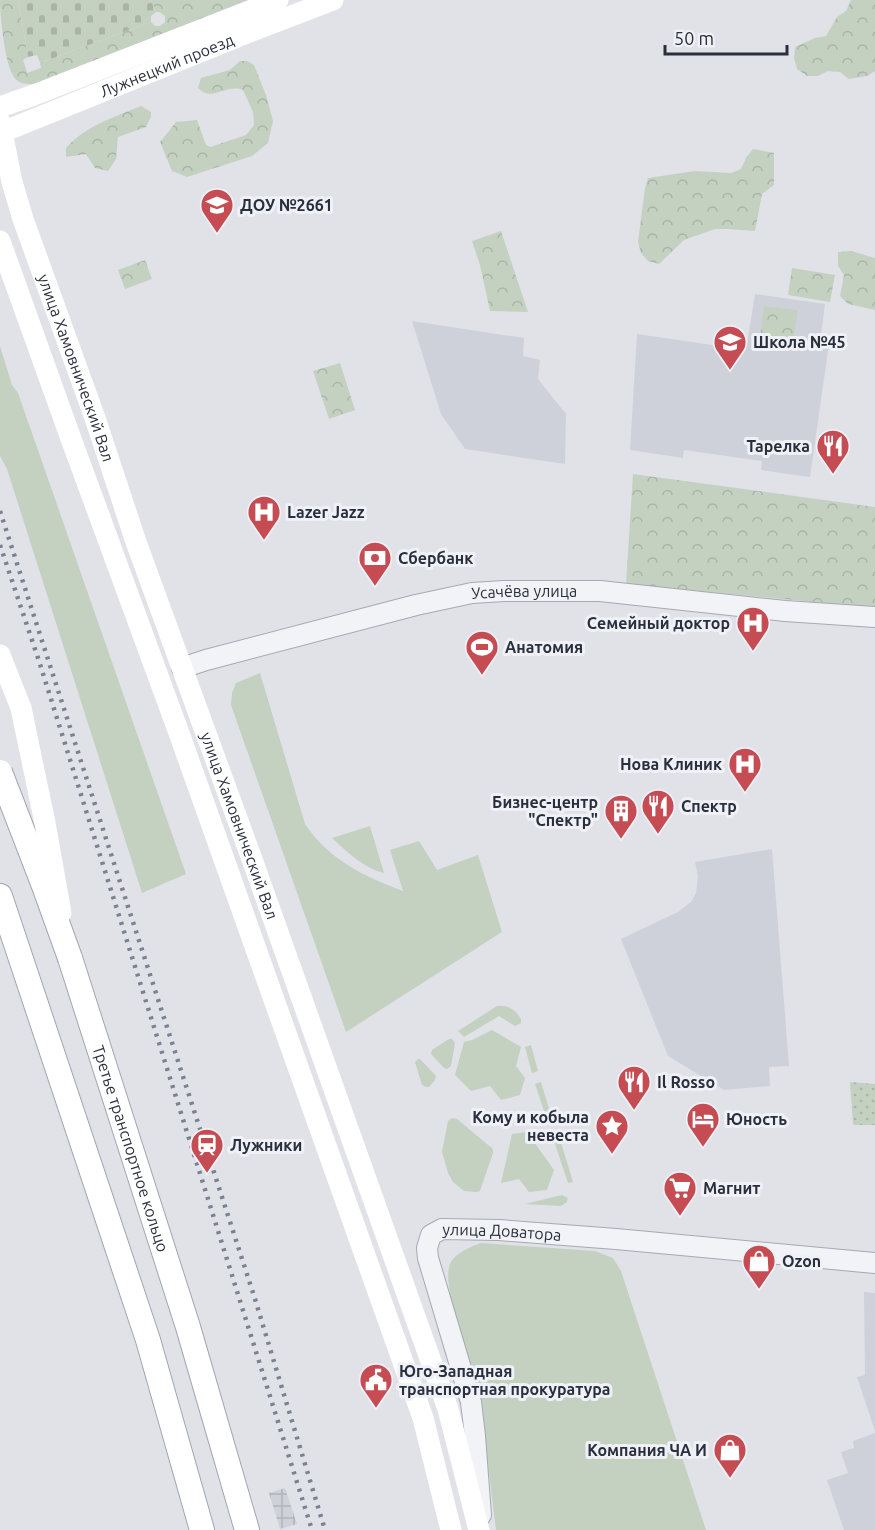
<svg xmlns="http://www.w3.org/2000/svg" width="875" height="1530" font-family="Ubuntu,sans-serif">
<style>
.built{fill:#ced1da}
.industrial{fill:url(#industrial-grid)}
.grass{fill:#c4d1c1}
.forest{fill:url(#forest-crowns)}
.cemetery{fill:url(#cemetery-stones)}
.garden{fill:url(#garden-dots)}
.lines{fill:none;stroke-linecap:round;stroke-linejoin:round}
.tertiary-casing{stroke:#a6a9b2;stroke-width:22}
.primary-casing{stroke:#a0a6b3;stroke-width:26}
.tertiary{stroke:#f2f3f7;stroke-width:20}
.secondary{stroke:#fff;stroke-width:21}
.primary{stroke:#fff;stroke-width:24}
.rail{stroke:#7a8191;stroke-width:4.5;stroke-dasharray:3 6;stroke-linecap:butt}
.primary-bridge-casing{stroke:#a0a6b3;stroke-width:26;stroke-linecap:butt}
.secondary-bridge{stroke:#fff;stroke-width:21}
.primary-bridge{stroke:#fff;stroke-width:24}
.labels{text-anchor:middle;stroke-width:6;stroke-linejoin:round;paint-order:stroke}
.street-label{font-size:16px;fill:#2a2f3e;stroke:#eff1f6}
.poi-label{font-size:16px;font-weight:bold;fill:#2a2f3e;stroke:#eff1f6;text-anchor:start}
</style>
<defs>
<pattern id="industrial-grid" width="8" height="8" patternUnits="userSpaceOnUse" patternTransform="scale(1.5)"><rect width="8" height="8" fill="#ced1da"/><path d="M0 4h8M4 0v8" fill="none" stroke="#b1b4bc"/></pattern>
<pattern id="forest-crowns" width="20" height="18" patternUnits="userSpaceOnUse" patternTransform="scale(1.5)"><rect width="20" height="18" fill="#c4d1c1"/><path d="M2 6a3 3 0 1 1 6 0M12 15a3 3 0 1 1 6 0" fill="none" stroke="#a9b4a7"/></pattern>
<pattern id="cemetery-stones" width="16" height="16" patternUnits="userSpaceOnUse" patternTransform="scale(1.5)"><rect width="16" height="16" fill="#c4d1c1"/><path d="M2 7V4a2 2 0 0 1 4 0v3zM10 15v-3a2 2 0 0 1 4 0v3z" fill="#a9b4a7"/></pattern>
<pattern id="garden-dots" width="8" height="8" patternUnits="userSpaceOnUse" patternTransform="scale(1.5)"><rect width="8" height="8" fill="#c4d1c1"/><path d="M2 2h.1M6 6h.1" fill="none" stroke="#a9b4a7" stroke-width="1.8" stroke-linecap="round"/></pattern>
</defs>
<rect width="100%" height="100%" fill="#e0e2e8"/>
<g class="built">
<path d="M755 294 825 304 820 342 829 344 810 477 761 470 762 461 684 450 683 458 630 450 637 334 746 350Z"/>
<path d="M412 321 524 338 523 356 540 360 538 379 566 414 565 464 465 449 441 414Z"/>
<path d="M772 849 789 1066 769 1067 770 1086 724 1090 668 1056 621 939 678 912 691 902 696 893 698 876 695 862Z"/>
<path d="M864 1292 875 1293V1431L857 1377 865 1375Z"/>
<path d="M875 1433V1530H844L827 1480 848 1473 841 1452 854 1448 853 1441Z"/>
</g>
<path class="industrial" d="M285 1488 297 1524 280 1529 269 1493Z"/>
<g class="grass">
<path d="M0 346 12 385 18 393 186 874 142 893 7 469 0 456Z"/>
<path d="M260 673 305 824C328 859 365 877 403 891L390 850 419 841 437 870 478 855 502 932 346 1032 231 705 232 693 236 683Z"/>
<path d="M370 826 384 873C364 868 347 852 332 838Z"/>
<path d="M497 1006C508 1005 515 1009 521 1019V1023L515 1026 499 1016 464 1037 458 1031Z"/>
<path d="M492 1030 521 1047 516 1066 525 1078 520 1095 501 1100 490 1086 471 1091 455 1075 464 1042 472 1040Z"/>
<path d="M449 1039H452L455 1043 451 1066 447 1069 444 1068 431 1054 432 1050Z"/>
<path d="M531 1045 538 1071 532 1073 525 1047Z"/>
<path d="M418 1059H420L436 1076 435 1080 429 1087H426L422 1085 415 1062Z"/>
<path d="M541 1082 552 1119 547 1120 535 1084Z"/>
<path d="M452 1118 457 1119 493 1149V1153L480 1191 477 1192 464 1191 453 1182 448 1173 442 1152 448 1121Z"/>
<path d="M527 1132 554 1170 547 1190 529 1192 519 1179 501 1183 512 1134Z"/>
<path d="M560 1139 573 1182 568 1183 554 1141Z"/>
<path d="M562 1195 568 1198 567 1202 561 1206 525 1204Z"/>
<path d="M481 1243 595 1251 613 1258 621 1271 706 1530H496C489 1475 484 1419 471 1365 464 1339 444 1292 449 1267 452 1254 470 1247 481 1243Z"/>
</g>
<g class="forest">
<path d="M0 0H18L28 57 23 60 27 73 41 68 40 63 151 22 155 26H160L165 22V16L159 12H156L151 0H248L36 84C28 84 19 85 14 77 5 64 0 17 0 0Z"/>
<path d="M851 0H875V71L867 76 849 79 840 72 828 71 818 76H807L797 69 794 58 795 47 815 38 826 36 837 17 846 11Z"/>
<path d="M240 61H247L254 65 266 95 273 121 268 143 252 156 187 177 172 171 160 142 176 122 197 120 206 145 210 147 246 135 254 125 253 112 243 90C226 83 212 103 198 88L201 78 230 70Z"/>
<path d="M141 106 151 112V117L146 127 118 137 116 159 108 171 95 168 86 154 66 157V148C85 126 115 117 141 106Z"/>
<path d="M753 149 774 153V185L762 194 755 231 727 229H715L684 240 659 264 648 261 641 253 638 242 645 188 648 178 695 171 731 173 741 169 746 158Z"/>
<path d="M501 231 528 312 490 311 480 265 472 241Z"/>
<path d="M851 251 875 258V310L848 304 840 296 844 275 838 266V252Z"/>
<path d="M145 260 152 279 125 289 118 270Z"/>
<path d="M792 268 835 275 830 302 788 295Z"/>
<path d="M764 306 798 310 793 342 760 337Z"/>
<path d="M340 363 355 410 329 419 313 371Z"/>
<path d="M633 474 875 507V608L626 584Z"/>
</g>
<path class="cemetery" d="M18 0H151L156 12 151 16V22L40 63 37 55 28 57Z"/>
<path class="garden" d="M850 1082 875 1084V1125H853Z"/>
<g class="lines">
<g class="tertiary-casing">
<g id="tertiary">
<path id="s1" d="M182 668 206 660 416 605 472 593 504 591H600L785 611 875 617"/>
<path id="s2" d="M481 1515 475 1436 471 1402 428 1258 427 1248 431 1235 442 1229 499 1230 616 1239 875 1263"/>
</g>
</g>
<g class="primary-casing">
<g id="primary">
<path d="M0 896 148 1340 202 1530"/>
<path id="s5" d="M70 958 188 1327 247 1530"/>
</g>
</g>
<use href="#tertiary" class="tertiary"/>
<g class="secondary">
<path d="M0 107 34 95 278 0"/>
<path id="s3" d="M0 122 12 182 23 219 95 418 136 542 253 862 448 1409 479 1530"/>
<path id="s4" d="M0 133 247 33 333 0"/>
<path d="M0 241 70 436 179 733 423 1418 451 1530"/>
<path d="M0 655 21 708"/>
</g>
<use href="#primary" class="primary"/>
<g class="rail">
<path d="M0 511 255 1299 325 1530"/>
<path d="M0 545 39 661 312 1530"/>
</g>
<g class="primary-bridge-casing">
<path id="primary-bridge" d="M0 772 44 886 70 958"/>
</g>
<path class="secondary-bridge" d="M21 708 45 823 61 913"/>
<use href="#primary-bridge" class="primary-bridge"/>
</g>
<defs>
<g id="school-pin" transform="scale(1.725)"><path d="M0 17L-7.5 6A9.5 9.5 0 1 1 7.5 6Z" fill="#c64c53" stroke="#eff1f6"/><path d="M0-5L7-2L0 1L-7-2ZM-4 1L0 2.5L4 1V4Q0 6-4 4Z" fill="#fff"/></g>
<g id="restaurant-pin" transform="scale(1.725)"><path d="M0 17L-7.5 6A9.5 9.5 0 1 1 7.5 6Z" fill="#c64c53" stroke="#eff1f6"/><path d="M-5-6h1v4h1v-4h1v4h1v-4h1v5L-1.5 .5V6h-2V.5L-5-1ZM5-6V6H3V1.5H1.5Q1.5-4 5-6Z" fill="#fff"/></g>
<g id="hospital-pin" transform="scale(1.725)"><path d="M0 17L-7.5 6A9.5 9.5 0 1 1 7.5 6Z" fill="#c64c53" stroke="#eff1f6"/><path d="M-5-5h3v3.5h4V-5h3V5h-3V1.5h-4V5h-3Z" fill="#fff"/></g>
<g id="bank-pin" transform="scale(1.725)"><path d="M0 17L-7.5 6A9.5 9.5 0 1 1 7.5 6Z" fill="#c64c53" stroke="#eff1f6"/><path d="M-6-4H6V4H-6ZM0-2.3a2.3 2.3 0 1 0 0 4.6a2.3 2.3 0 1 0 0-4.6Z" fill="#fff"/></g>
<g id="stadium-pin" transform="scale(1.725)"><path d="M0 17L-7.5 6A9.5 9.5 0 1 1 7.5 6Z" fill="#c64c53" stroke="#eff1f6"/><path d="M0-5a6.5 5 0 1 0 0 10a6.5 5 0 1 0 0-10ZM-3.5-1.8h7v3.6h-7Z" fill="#fff"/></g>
<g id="building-pin" transform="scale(1.725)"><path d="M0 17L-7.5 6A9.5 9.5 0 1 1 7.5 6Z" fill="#c64c53" stroke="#eff1f6"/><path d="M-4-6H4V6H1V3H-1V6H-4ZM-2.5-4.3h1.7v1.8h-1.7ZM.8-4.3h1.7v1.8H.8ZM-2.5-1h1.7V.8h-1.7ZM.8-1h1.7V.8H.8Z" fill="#fff"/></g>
<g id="hotel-pin" transform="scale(1.725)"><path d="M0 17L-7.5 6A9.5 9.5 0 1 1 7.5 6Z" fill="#c64c53" stroke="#eff1f6"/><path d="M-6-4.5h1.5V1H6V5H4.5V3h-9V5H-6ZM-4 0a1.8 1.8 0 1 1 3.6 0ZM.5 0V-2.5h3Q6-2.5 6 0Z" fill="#fff"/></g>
<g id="sight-pin" transform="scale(1.725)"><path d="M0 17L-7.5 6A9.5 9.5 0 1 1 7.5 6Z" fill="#c64c53" stroke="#eff1f6"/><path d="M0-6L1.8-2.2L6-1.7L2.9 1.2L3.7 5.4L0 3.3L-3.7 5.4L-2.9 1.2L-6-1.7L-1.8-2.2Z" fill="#fff"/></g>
<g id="station-pin" transform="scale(1.725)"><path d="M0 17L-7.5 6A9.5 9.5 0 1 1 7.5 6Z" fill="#c64c53" stroke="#eff1f6"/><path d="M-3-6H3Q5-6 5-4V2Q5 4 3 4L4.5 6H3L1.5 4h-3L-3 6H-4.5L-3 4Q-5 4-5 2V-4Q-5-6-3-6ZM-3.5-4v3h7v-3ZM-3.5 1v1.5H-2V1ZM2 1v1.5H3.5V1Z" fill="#fff"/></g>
<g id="supermarket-pin" transform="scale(1.725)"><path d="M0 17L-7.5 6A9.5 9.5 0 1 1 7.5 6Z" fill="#c64c53" stroke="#eff1f6"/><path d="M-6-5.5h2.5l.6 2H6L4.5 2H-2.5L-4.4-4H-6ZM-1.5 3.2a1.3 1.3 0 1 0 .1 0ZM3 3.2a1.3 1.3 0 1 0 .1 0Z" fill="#fff"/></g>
<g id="shop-pin" transform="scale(1.725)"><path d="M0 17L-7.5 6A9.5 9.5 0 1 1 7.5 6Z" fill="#c64c53" stroke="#eff1f6"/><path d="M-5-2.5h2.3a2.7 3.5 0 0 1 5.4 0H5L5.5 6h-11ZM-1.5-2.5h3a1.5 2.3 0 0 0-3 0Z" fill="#fff"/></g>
<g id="civic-pin" transform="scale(1.725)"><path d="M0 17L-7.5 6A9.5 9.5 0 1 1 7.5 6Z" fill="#c64c53" stroke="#eff1f6"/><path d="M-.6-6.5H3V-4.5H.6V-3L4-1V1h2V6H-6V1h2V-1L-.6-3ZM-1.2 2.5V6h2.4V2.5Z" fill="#fff"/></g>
</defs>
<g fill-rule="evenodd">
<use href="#school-pin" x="217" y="205"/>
<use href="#school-pin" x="730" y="342"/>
<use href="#restaurant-pin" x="833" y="446"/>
<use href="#hospital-pin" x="264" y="512"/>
<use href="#bank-pin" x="375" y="558"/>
<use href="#hospital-pin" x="753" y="623"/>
<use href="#stadium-pin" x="482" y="647"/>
<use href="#hospital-pin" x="745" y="764"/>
<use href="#restaurant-pin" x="658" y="806"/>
<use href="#building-pin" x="621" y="811"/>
<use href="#restaurant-pin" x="634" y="1082"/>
<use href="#hotel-pin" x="703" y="1119"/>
<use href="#sight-pin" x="612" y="1126"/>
<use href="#station-pin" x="207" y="1145"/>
<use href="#supermarket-pin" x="680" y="1188"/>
<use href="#shop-pin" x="759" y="1261"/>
<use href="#civic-pin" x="376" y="1380"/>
<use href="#shop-pin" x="730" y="1450"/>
</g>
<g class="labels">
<g class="street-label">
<text dy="6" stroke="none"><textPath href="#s4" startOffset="180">Лужнецкий проезд</textPath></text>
<text dy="6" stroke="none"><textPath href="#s3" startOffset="258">улица Хамовнический Вал</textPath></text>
<text dy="6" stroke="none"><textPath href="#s1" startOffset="352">Усачёва улица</textPath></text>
<text dy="6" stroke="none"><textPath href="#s3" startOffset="744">улица Хамовнический Вал</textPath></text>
<text dy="6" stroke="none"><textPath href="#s5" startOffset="200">Третье транспортное кольцо</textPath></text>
<text dy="6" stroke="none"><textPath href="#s2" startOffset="360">улица Доватора</textPath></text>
</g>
<g class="poi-label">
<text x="240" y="211">ДОУ №2661</text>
<text x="753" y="348">Школа №45</text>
<text x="810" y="452" text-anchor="end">Тарелка</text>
<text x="287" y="518">Lazer Jazz</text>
<text x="398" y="564">Сбербанк</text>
<text x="730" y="629" text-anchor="end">Семейный доктор</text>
<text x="505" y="653">Анатомия</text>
<text x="722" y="770" text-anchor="end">Нова Клиник</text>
<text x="598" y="808" text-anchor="end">Бизнес-центр<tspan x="598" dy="18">"Спектр"</tspan></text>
<text x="681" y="812">Спектр</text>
<text x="657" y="1088">Il Rosso</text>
<text x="589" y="1123" text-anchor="end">Кому и кобыла<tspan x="589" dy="18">невеста</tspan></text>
<text x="726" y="1125">Юность</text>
<text x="230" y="1151">Лужники</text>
<text x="703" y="1194">Магнит</text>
<text x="782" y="1267">Ozon</text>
<text x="399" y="1377">Юго-Западная<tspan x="399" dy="18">транспортная прокуратура</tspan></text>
<text x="707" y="1456" text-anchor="end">Компания ЧА И</text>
</g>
</g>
<path d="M665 45v9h122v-9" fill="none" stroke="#2a2f3e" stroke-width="3"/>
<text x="674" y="45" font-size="18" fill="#2a2f3e" stroke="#eff1f6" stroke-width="4.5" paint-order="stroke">50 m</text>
</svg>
